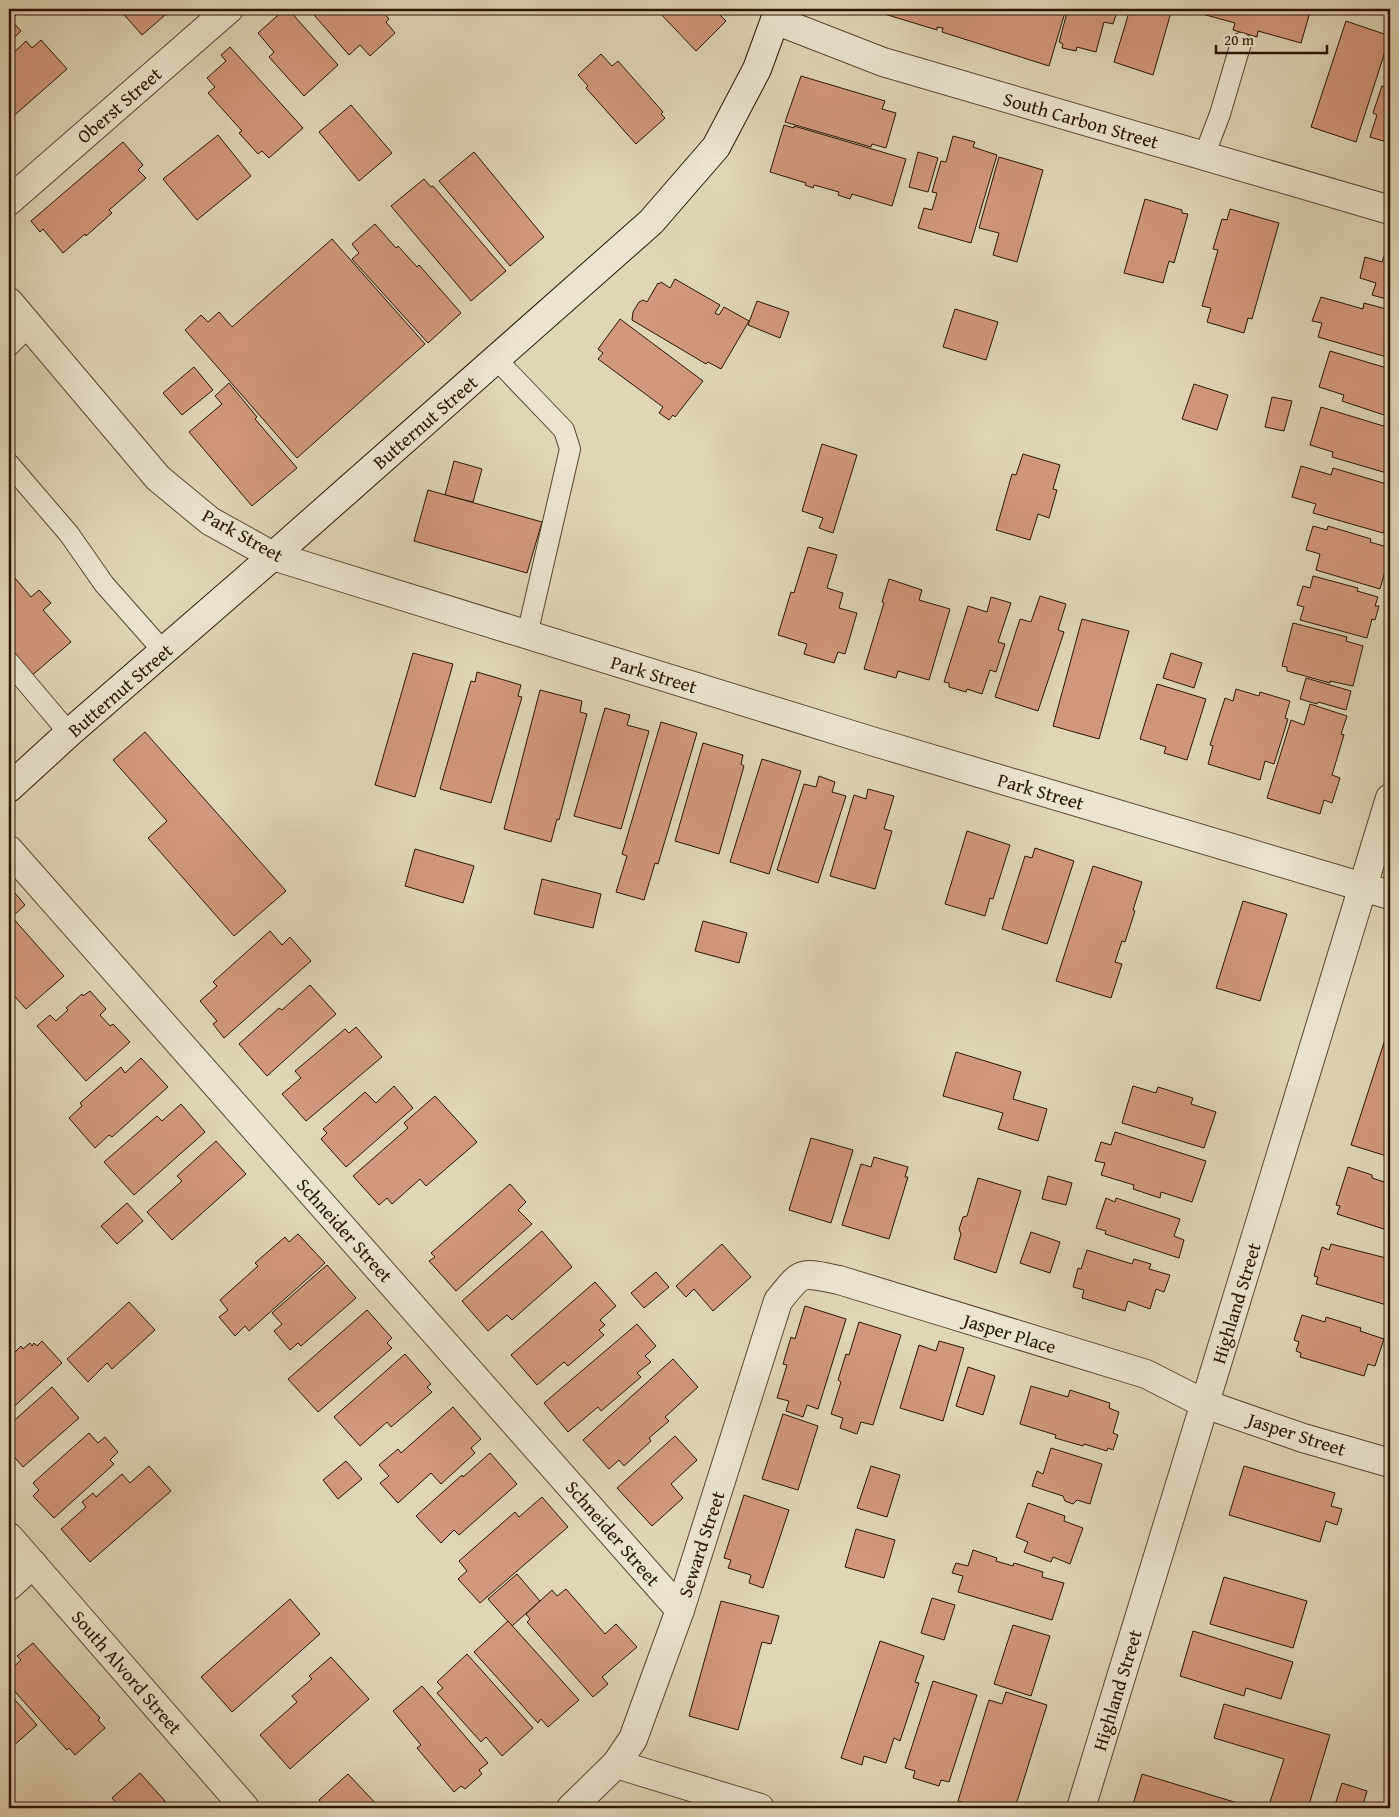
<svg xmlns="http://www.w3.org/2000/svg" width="1399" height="1817" font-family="'Gentium Book Plus',serif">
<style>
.building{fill:#d0987c;stroke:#2a1400}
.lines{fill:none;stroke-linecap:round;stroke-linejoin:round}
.lane-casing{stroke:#58442e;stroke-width:22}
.street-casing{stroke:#58442e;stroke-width:30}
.secondary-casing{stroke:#2a1400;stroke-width:30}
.lane{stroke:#ebe4d0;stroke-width:20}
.street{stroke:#ebe4d0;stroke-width:28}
.secondary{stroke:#ebe4d0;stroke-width:28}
.labels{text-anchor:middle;stroke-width:4;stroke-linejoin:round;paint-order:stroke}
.street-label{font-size:19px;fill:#2a1400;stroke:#ebe4d0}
</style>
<rect width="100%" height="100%" fill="#e0d5b7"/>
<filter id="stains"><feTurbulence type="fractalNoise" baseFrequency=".004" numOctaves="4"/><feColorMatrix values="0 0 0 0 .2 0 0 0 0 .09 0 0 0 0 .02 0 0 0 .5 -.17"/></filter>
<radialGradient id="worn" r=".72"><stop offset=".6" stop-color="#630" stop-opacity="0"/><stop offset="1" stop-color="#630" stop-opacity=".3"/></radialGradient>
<g class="building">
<path d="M9 9H16L19 12 11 20 21 31 9 43Z"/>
<path d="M119 9H172L142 35Z"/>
<path d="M285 9H288L338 65 304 96 269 57 274 52 258 33Z"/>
<path d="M321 9H380L389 19 386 22 395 33 370 56 360 45 349 55 314 15Z"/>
<path d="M410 9H423L416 15Z"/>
<path d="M656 9H714L726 21 696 51Z"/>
<path d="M868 9H1066L1049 66 942 32 943 28 937 27V30Z"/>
<path d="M1068 9H1118L1113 24 1104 22 1096 52 1077 47 1076 51 1062 48 1063 44 1059 42Z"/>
<path d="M1130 9H1172L1153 75 1114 62Z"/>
<path d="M1184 9H1311L1301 43 1258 31 1257 37 1233 30 1235 23Z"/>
<path d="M1346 21 1390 36 1356 142 1311 127Z"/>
<path d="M41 40 67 69 9 120V57L26 41 32 48Z"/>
<path d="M230 47 303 128 269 158 262 151 258 154 239 133 242 131 208 93 215 87 207 78 226 61 221 55Z"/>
<path d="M601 54 612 66 618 61 663 112 661 114 665 118 636 144 586 88 588 86 578 75Z"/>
<path d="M1390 70V143L1370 137 1377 115 1373 113 1382 86 1385 87Z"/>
<path d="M801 76 885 101 882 109 896 113 886 148 872 144 871 147 785 122Z"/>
<path d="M351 105 392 153 359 181 319 132Z"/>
<path d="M784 125 794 128V126L906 159 892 206 852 194 850 199 838 195 839 192 814 185 813 188 805 185 806 183 770 172Z"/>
<path d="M218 135 251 176 197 220 163 179Z"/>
<path d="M953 136 975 142 973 147 997 155 971 243 918 228 924 208 932 210 937 193 932 192 941 161 946 162Z"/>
<path d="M123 142 143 165 138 170 146 178 109 210 112 213 86 236 85 234 63 253 43 229 40 232 31 221Z"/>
<path d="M474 152 544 237 510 266 439 181Z"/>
<path d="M918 152 938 158 928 192 909 187Z"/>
<path d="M999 157 1043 170 1017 262 993 255 999 233 979 228Z"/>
<path d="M424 179 431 187 433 186 506 271 471 301 391 206Z"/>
<path d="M1145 199 1182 210V213L1188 214 1174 263 1169 261 1163 283 1124 273Z"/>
<path d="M1230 209 1279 223 1252 319 1248 318 1244 333 1207 322 1211 308 1202 306 1218 250 1213 249 1222 219 1227 220Z"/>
<path d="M375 224 396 248 398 246 417 267 419 265 461 313 428 343 352 259 359 253 352 244Z"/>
<path d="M332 239 425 344 297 458 185 330 201 315 208 322 219 312 232 327Z"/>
<path d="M1384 256 1390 257V300L1372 295 1376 283 1360 278 1365 257 1382 262Z"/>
<path d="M675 279 720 305 715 313 719 315 724 307 749 321 721 369 708 362 706 364 632 320 633 312 639 302 643 300 647 302 658 283 659 284 661 282 670 288Z"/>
<path d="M1321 297 1363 309 1364 303 1390 310V358L1318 337 1322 323 1312 321Z"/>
<path d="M757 301 789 312 780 338 748 325Z"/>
<path d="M955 309 998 322 986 360 943 347Z"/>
<path d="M620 319 703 381 675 417 673 415 669 420 659 413 663 407 598 359 603 353 598 349Z"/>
<path d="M1330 351 1390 369V417L1342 401 1344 395 1319 387Z"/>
<path d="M194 367 213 390 182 415 163 393Z"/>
<path d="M229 383 257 417 255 419 297 468 252 506 189 432 222 404 215 396Z"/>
<path d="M1194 384 1228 395 1217 430 1182 419Z"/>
<path d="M1272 397 1292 401 1284 431 1265 427Z"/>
<path d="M1321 407 1390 428V474L1332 457 1333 452 1310 445Z"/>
<path d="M822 444 857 455 833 533 819 528 823 518 802 511Z"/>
<path d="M1023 454 1060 465 1053 489 1057 490 1049 518 1038 514 1030 540 996 530 1012 474 1016 475Z"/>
<path d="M454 461 482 469 473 502 445 495Z"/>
<path d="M1301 466 1331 475 1333 468 1390 485V526L1386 525 1383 533 1313 513 1316 504 1292 497Z"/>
<path d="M428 490 542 522 527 573 414 541Z"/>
<path d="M1313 526 1327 530 1328 526 1371 539 1370 542 1390 548V554L1380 589 1316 570 1320 554 1306 550Z"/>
<path d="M808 547 837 555 827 588 843 593 839 608 857 613 845 654 838 652 834 663 804 654 807 644 778 635 791 592 794 593Z"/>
<path d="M9 571 31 597 39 590 51 603 43 610 71 642 30 677 9 652Z"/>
<path d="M1313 576 1358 588 1357 591 1378 597 1375 606H1379L1375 620 1372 619 1367 638 1300 620 1304 607 1297 605 1303 586 1310 588Z"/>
<path d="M889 579 922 590 919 600 950 609 929 680 898 671 896 678 864 669 884 603 882 602Z"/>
<path d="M1040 596 1066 604 1058 630 1064 632 1038 711 995 697 1020 619 1031 622Z"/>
<path d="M991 597 1011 603 998 642 1005 644 996 672 990 670 982 694 967 689 966 692 949 687V683L944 682 968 606 987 612Z"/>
<path d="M1082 619 1129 631 1099 739 1053 726Z"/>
<path d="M1293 623 1347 637 1346 641 1363 646 1353 686 1330 681V683L1287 671V667L1282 666Z"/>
<path d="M413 653 453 664 415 797 375 785Z"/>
<path d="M1171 653 1202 663 1194 688 1163 678Z"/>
<path d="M477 672 521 685 518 696 522 697 491 803 440 789 471 681 475 682Z"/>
<path d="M1306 678 1351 691 1346 710 1318 702 1317 704 1300 699Z"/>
<path d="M1157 684 1206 699 1187 760 1164 753 1166 747 1140 739Z"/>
<path d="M1236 689 1259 696 1260 692 1290 701 1285 718 1288 719 1274 764 1265 761 1260 780 1208 764 1213 746 1210 745 1225 698 1233 701Z"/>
<path d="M540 690 582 701 580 712 587 714 559 820 557 819 551 842 504 829Z"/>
<path d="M1310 704 1347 716 1341 734 1344 735 1332 775 1340 778 1332 803 1324 800 1320 814 1267 798 1291 720 1304 725Z"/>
<path d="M605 708 630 715 627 725 649 731 621 829 574 816Z"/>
<path d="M661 722 697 733 658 864 655 863 644 900 616 892 627 856 622 854Z"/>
<path d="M145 732 286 891 234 936 148 838 167 821 113 760Z"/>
<path d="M703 743 743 755 741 764 744 766 719 854 675 841Z"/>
<path d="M762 759 801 771 769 874 730 862Z"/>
<path d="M819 776 835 782 832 792 846 796 818 883 777 870 804 784 816 787Z"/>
<path d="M868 789 894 796 884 829 892 831 875 889 830 876 854 795 866 799Z"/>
<path d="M967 831 1010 845 993 899 990 898 985 916 945 904Z"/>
<path d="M1035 848 1074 861 1047 944 1002 929 1025 856 1032 858Z"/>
<path d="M415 849 474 866 463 903 405 886Z"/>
<path d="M1093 866 1142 882 1133 910 1135 911 1125 942 1122 941 1115 962 1122 964 1111 998 1056 981Z"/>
<path d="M542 879 601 894 593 928 534 914Z"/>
<path d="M9 886 25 905 12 917 64 976 26 1009 9 990Z"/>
<path d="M1243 901 1287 914 1260 1001 1216 988Z"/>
<path d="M703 921 747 933 739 963 695 951Z"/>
<path d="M270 931 282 945 290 937 311 961 224 1038 213 1024 217 1021 200 1001 217 986 213 982Z"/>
<path d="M310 985 336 1014 267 1076 239 1044 279 1008 282 1010Z"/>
<path d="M90 991 106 1009 100 1015 110 1026 113 1024 130 1042 86 1081 37 1026 50 1015 56 1021 68 1010 66 1008 82 994 83 996Z"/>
<path d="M1390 1024V1157L1351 1145Z"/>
<path d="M356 1027 382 1057 306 1121 282 1094 301 1078 295 1071 345 1029 349 1033Z"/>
<path d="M956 1052 1021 1072 1013 1099 1047 1109 1038 1141 998 1129 1003 1113 943 1096Z"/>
<path d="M141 1058 168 1087 112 1137 109 1135 95 1148 69 1118 82 1106 80 1103 121 1067 125 1073Z"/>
<path d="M394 1086 413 1108 346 1167 321 1139 327 1133 323 1129 365 1092 376 1103Z"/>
<path d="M1133 1086 1156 1093 1158 1087 1193 1098 1191 1104 1216 1112 1204 1148 1122 1123Z"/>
<path d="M435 1096 477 1142 426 1186 420 1179 392 1204 387 1198 379 1205 353 1176 408 1128 404 1123Z"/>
<path d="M181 1104 205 1132 134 1195 104 1162 157 1116 162 1121Z"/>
<path d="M1115 1132 1206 1161 1192 1202 1161 1192 1160 1198 1133 1189 1134 1185 1101 1175 1105 1163 1095 1161 1101 1142 1111 1145Z"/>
<path d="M811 1138 853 1150 831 1223 789 1210Z"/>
<path d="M216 1141 246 1174 172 1240 147 1212 182 1181 177 1176Z"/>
<path d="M874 1157 908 1167 905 1177H908L889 1239 842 1225 861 1164 871 1167Z"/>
<path d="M1348 1167 1372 1175V1178L1390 1184V1231L1337 1214 1340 1206 1336 1205Z"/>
<path d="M1048 1176 1072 1183 1066 1205 1042 1199Z"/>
<path d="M978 1178 1021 1191 996 1273 954 1259 961 1234 959 1229 963 1217 967 1216Z"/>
<path d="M510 1184 526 1202 518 1210 532 1224 456 1291 429 1261 435 1257 431 1253Z"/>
<path d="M1106 1198 1115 1202 1116 1198 1180 1219 1174 1236 1184 1240 1179 1258 1105 1234 1106 1231 1096 1228Z"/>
<path d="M127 1203 143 1221 117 1244 101 1226Z"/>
<path d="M542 1231 572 1267 512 1320 507 1315 488 1331 462 1301Z"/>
<path d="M1031 1232 1060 1242 1050 1273 1020 1263Z"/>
<path d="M298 1234 325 1263 249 1331 245 1326 235 1336 219 1317 228 1310 220 1300 258 1266 255 1263 285 1237 289 1242Z"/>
<path d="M722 1244 751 1277 713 1311 694 1289 686 1297 676 1286Z"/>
<path d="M1331 1244 1390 1259V1306L1316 1284 1318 1277 1314 1276 1322 1247 1329 1250Z"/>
<path d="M1087 1250 1132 1264 1134 1259 1151 1264 1149 1269 1170 1275 1164 1292 1156 1289 1150 1309 1128 1301 1125 1311 1082 1298 1084 1290 1073 1287 1078 1268 1081 1269Z"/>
<path d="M327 1265 356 1298 301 1346 298 1343 290 1350 274 1331 282 1324 272 1313Z"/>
<path d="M656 1272 669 1287 644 1308 631 1293Z"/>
<path d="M595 1282 616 1306 600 1320 605 1325 599 1330 604 1335 568 1366 564 1362 537 1385 511 1355Z"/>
<path d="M129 1302 155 1330 112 1369 107 1363 88 1382 67 1359Z"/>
<path d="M805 1306 846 1319 818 1409 807 1405 803 1417 786 1411 789 1401 777 1398 787 1365 783 1364 791 1337 795 1339Z"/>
<path d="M367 1310 392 1338 387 1343 392 1348 318 1412 288 1379Z"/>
<path d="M1302 1315 1325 1322 1326 1317 1361 1328 1360 1331 1384 1339 1375 1366 1368 1364 1364 1376 1300 1357 1301 1353 1296 1351 1299 1342 1294 1340Z"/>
<path d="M859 1322 901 1335 873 1425 861 1422 857 1434 840 1428 843 1418 831 1414 841 1382 838 1380 846 1354 849 1355Z"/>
<path d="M637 1324 656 1346 645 1356 651 1362 637 1373 641 1377 601 1411 598 1407 568 1432 544 1403Z"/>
<path d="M42 1341 62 1363 9 1411V1358L21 1346 23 1349 30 1343 32 1346 34 1343 37 1346Z"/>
<path d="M939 1341 964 1348 943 1421 900 1408 919 1345 936 1351Z"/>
<path d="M405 1354 431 1384 427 1387 432 1392 391 1427 387 1422 360 1446 334 1417Z"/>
<path d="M673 1359 698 1387 665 1417 669 1421 649 1438 651 1441 624 1466 619 1460 609 1469 583 1440Z"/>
<path d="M968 1367 995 1376 983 1415 956 1406Z"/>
<path d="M1031 1386 1068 1397 1070 1390 1110 1403 1109 1408 1119 1412 1113 1433 1118 1435 1113 1450 1108 1448 1107 1451 1084 1444 1083 1446 1055 1438 1056 1435 1020 1424Z"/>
<path d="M52 1387 79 1418 23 1467 9 1451V1425Z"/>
<path d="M453 1407 481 1439 471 1448 475 1453 441 1484 431 1473 398 1503 380 1483 389 1476 379 1465 398 1449 401 1453Z"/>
<path d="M783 1414 818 1426 798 1490 762 1479Z"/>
<path d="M89 1433 98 1443 105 1437 118 1452 110 1460 114 1464 54 1518 33 1496 39 1490 33 1483Z"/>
<path d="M675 1436 697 1460 671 1484 683 1498 652 1526 617 1488Z"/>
<path d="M1051 1448 1102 1464 1090 1504 1077 1500 1073 1504 1065 1501 1063 1496 1032 1486 1037 1471 1043 1474Z"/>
<path d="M490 1453 517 1484 459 1535 454 1530 441 1543 416 1516 462 1475 463 1477Z"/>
<path d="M346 1461 362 1479 338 1499 323 1480Z"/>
<path d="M149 1466 171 1491 90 1562 61 1529 86 1507 82 1502 93 1493 96 1497 122 1474 130 1483Z"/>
<path d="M871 1466 900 1475 887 1517 857 1508Z"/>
<path d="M1244 1466 1335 1493 1331 1506 1342 1509 1337 1525 1326 1521 1320 1542 1229 1515Z"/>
<path d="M744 1495 789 1510 763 1588 749 1583 751 1575 728 1568 731 1560 724 1558Z"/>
<path d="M542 1497 568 1527 480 1603 458 1579 467 1571 459 1561 515 1512 519 1517Z"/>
<path d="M1028 1503 1065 1516 1064 1521 1083 1528 1070 1564 1053 1557 1051 1562 1024 1552 1028 1542 1016 1537Z"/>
<path d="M856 1529 895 1540 884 1578 845 1567Z"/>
<path d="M973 1550 997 1558 996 1561 1013 1566 1014 1563 1043 1572 1042 1577 1064 1583 1052 1620 958 1592 963 1576 952 1573 956 1563 968 1566Z"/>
<path d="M517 1574 540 1601 512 1626 488 1599Z"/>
<path d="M1224 1577 1307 1601 1293 1648 1210 1624Z"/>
<path d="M566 1589 605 1634 616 1624 637 1647 602 1677 608 1684 593 1697 527 1622 530 1619 526 1614 552 1590 557 1596Z"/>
<path d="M932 1598 955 1605 944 1640 921 1633Z"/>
<path d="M290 1599 320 1634 232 1712 201 1677Z"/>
<path d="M721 1601 779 1616 771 1644 762 1642 738 1730 689 1716Z"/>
<path d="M508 1621 579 1700 548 1727 541 1719 538 1723 474 1652Z"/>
<path d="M1013 1625 1050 1636 1031 1696 994 1684Z"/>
<path d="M1193 1631 1293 1662 1281 1699 1246 1688 1244 1696 1180 1676Z"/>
<path d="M880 1641 924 1656 915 1682 919 1683 900 1741 894 1738 886 1763 864 1756 862 1765 841 1758Z"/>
<path d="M33 1643 100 1718 98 1720 105 1728 75 1755 69 1748 67 1750 9 1685V1671L21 1660 17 1656Z"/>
<path d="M467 1654 533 1728 502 1756 486 1737 481 1742 437 1693 443 1688 437 1682Z"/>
<path d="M331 1657 369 1699 290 1769 260 1735 297 1702 292 1696 312 1679 309 1676Z"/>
<path d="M933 1681 977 1695 949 1782 941 1780 939 1786 913 1778 915 1771 905 1768Z"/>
<path d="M422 1686 488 1763 479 1770 482 1774 465 1789 461 1786 454 1792 417 1748 421 1745 393 1711Z"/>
<path d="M1006 1692 1047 1705 1015 1808H981L958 1801 989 1700 1002 1704Z"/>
<path d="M9 1693 37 1725 12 1747 9 1743Z"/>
<path d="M1224 1704 1330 1735 1308 1808H1268L1284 1759 1214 1738Z"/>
<path d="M140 1773 165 1801 156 1808H121L112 1798Z"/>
<path d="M348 1774 380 1808 320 1807 323 1805 319 1800Z"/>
<path d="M1142 1774 1254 1808H1132Z"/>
<path d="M1342 1783 1367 1791 1362 1808H1334Z"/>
</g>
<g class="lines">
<g class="lane-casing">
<g id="lane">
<path d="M1204 156 1220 114 1241 43"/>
<path d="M9 346 29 326"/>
<path d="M496 359 564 430 570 449 527 635"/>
<path d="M9 464 69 534 104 584 164 652"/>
<path d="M9 662 69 733"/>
</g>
</g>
<g class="street-casing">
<g id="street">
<path d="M775 20 883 62 1390 210"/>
<path d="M9 201 229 9"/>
<path d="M9 302 158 478 210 521 273 556 868 740 1390 895"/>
<path d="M9 850 680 1610"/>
<path d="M9 1537 245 1808"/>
<path d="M9 1586 33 1564"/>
<path d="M616 1764 760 1808"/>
<path d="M571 1808 616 1764 633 1739 680 1610 778 1301C803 1270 799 1272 839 1280L1146 1374 1205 1404 1303 1438 1390 1463"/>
<path d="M1081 1808 1390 798"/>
</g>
</g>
<g class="secondary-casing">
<path id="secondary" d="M9 788 69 733 273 556 651 222 716 147 757 69 779 9"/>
</g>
<use href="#lane" class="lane"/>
<use href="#street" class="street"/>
<use href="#secondary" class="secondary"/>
</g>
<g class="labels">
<g class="street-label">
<text transform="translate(119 105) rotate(-41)" y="7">Oberst Street</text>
<text transform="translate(1081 120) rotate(16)" y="7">South Carbon Street</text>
<text transform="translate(425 422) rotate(-41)" y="7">Butternut Street</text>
<text transform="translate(243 535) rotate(29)" y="7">Park Street</text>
<text transform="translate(654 674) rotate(17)" y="7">Park Street</text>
<text transform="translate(120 690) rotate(-41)" y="7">Butternut Street</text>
<text transform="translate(1041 791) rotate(16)" y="7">Park Street</text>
<text transform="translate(345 1230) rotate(48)" y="7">Schneider Street</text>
<text transform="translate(1236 1303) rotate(-73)" y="7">Highland Street</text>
<text transform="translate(1010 1333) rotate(17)" y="7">Jasper Place</text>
<text transform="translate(1297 1434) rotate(18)" y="7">Jasper Street</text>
<text transform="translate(613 1533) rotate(49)" y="7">Schneider Street</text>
<text transform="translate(701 1544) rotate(-72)" y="7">Seward Street</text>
<text transform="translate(127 1672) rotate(49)" y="7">South Alvord Street</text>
<text transform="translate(1117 1690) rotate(-73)" y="7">Highland Street</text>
</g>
</g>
<rect width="1399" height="1817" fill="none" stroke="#e0d5b7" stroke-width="30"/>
<rect x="10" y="10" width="1379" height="1797" fill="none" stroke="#2a1400" stroke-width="2.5"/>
<rect x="15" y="15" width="1369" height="1787" fill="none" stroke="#2a1400"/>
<path d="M1216 45v8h111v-8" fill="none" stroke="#2a1400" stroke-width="2.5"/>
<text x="1224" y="45" font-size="15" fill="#2a1400" stroke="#ebe4d0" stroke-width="4" paint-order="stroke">20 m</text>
<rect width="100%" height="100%" filter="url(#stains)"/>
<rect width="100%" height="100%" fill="url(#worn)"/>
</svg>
